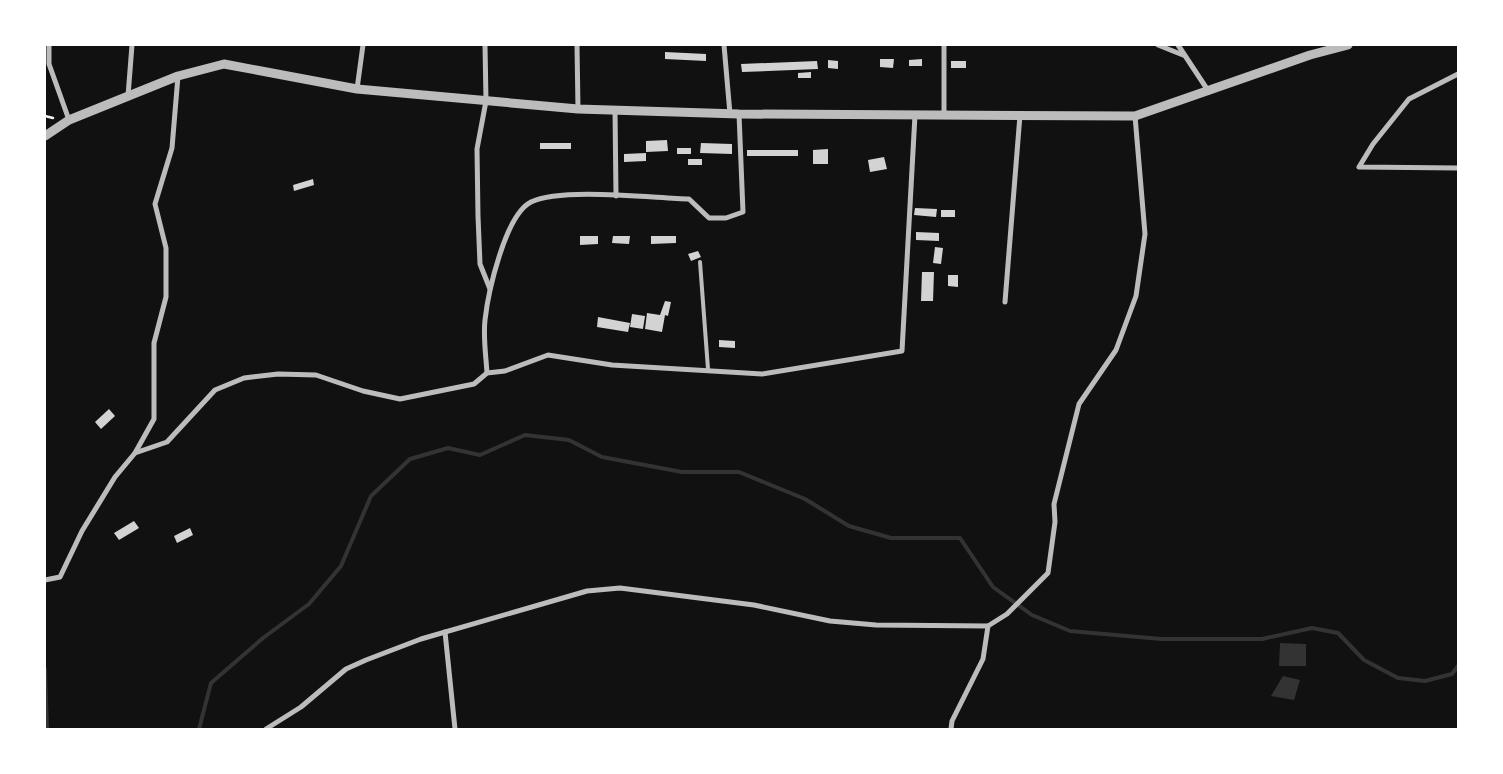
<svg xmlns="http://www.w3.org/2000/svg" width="1503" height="774" font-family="'Public Sans',sans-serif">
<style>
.water{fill:#333}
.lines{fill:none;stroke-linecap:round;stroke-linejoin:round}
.stream{stroke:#333;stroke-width:4}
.building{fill:#d3d3d3}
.path{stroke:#f5f5f5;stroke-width:2.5}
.service{stroke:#bcbcbc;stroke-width:4}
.minor{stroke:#bcbcbc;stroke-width:5}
.tertiary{stroke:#bcbcbc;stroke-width:9}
</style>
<rect width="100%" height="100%" fill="#111"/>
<g class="water">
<path d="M1280 643 1306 644V666H1279Z"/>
<path d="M1283 676 1300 680 1294 700 1271 696Z"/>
</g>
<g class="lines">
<g class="stream">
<path d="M45 669 47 729"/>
<path d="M199 729 211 683 263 638 309 604 341 566 371 496 410 459 448 448 480 455 525 435 569 440 602 457 682 472H739L805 499 849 526 891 538H960L993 587 1032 615 1070 631 1161 639H1262L1312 628 1338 633 1364 660 1398 678 1425 681 1452 674 1458 666"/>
</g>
</g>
<g class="building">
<path d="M665 52 706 54V61L665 59Z"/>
<path d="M880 59H894L893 68 880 67Z"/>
<path d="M922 59V66H909V60Z"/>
<path d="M828 60 838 61V69L828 68Z"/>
<path d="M817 61 818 69 742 72 741 64Z"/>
<rect x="951" y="61" width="15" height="7"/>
<path d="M811 72V78H798V73Z"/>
<path d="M667 140 668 151 646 152V141Z"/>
<rect x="540" y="143" width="31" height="6"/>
<path d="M701 143 732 144V154L700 153Z"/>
<rect x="677" y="148" width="14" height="6"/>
<path d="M828 149V164H813V150Z"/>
<rect x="747" y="150" width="51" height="6"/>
<path d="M646 153V161L624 162V154Z"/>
<path d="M884 157 887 169 870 172 868 160Z"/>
<rect x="688" y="159" width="14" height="6"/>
<path d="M313 179 314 185 294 191 293 185Z"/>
<path d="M915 208 937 209 936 217 914 215Z"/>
<rect x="941" y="210" width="14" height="7"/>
<path d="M916 232 939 233V241L916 240Z"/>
<path d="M580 236H598V244L580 245Z"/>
<path d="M613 236H630L629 244 612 243Z"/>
<path d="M651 236H676V243L651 244Z"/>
<path d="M935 247 943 248 941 264 933 263Z"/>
<path d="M698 251 701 257 691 261 688 254Z"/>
<path d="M922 272H934L933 301H921Z"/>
<path d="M948 275H958V287L948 286Z"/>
<path d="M665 301 671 302 668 316 665 315 662 332 645 329 647 313 660 315Z"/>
<path d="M632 314 645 316 643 329 630 327Z"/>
<path d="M598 317 630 323 628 332 597 327Z"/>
<path d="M719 340 735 341V348L719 347Z"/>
<path d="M109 409 115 416 101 429 95 422Z"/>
<path d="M134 521 139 528 119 540 114 533Z"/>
<path d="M190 528 193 535 177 543 174 536Z"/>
</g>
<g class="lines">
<path class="path" d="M45 116 53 118"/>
<path class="service" d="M700 262 708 369"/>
<g class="minor">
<path d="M49 45V64L69 120"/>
<path d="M485 45 486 101 477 149 478 216 480 264 490 289"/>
<path d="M577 45 578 109"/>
<path d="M724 45 730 114"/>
<path d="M1158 45 1183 55"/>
<path d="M1178 45 1209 92"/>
<path d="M1458 74 1409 99 1373 144 1359 167 1458 168"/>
<path d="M357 89 363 45"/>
<path d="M128 96 132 45"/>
<path d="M615 110 616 196"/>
<path d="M944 115V45"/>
<path d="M1005 302 1020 115"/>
<path d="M487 373C486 356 483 337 485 320 488 293 505 215 531 202 562 187 652 198 689 199L709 218H726L743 212 739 114"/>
<path d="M135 453 167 442 215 390 244 378 278 374 316 375 363 391 400 399 474 384 487 373 505 371 548 355 612 365 762 374 902 351 915 115"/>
<path d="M45 580 60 577 82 531 115 477 135 453 154 419V343L166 297V248L155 204 172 148 178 76"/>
<path d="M445 632 455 729"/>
<path d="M266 729 301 707 346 669 366 660 421 639 587 591 620 588 754 605 830 621 876 625 988 626 1007 614 1048 573 1055 522 1054 504 1079 404 1116 350 1136 296 1145 234 1135 116"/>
<path d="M951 729 952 721 983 659 988 626"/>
</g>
<path class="tertiary" d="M45 136 69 120 178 76 224 64 357 89 578 109 739 114 1135 116 1310 55 1348 45"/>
</g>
<rect width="1503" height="774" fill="none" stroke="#ffffff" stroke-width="92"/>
</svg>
